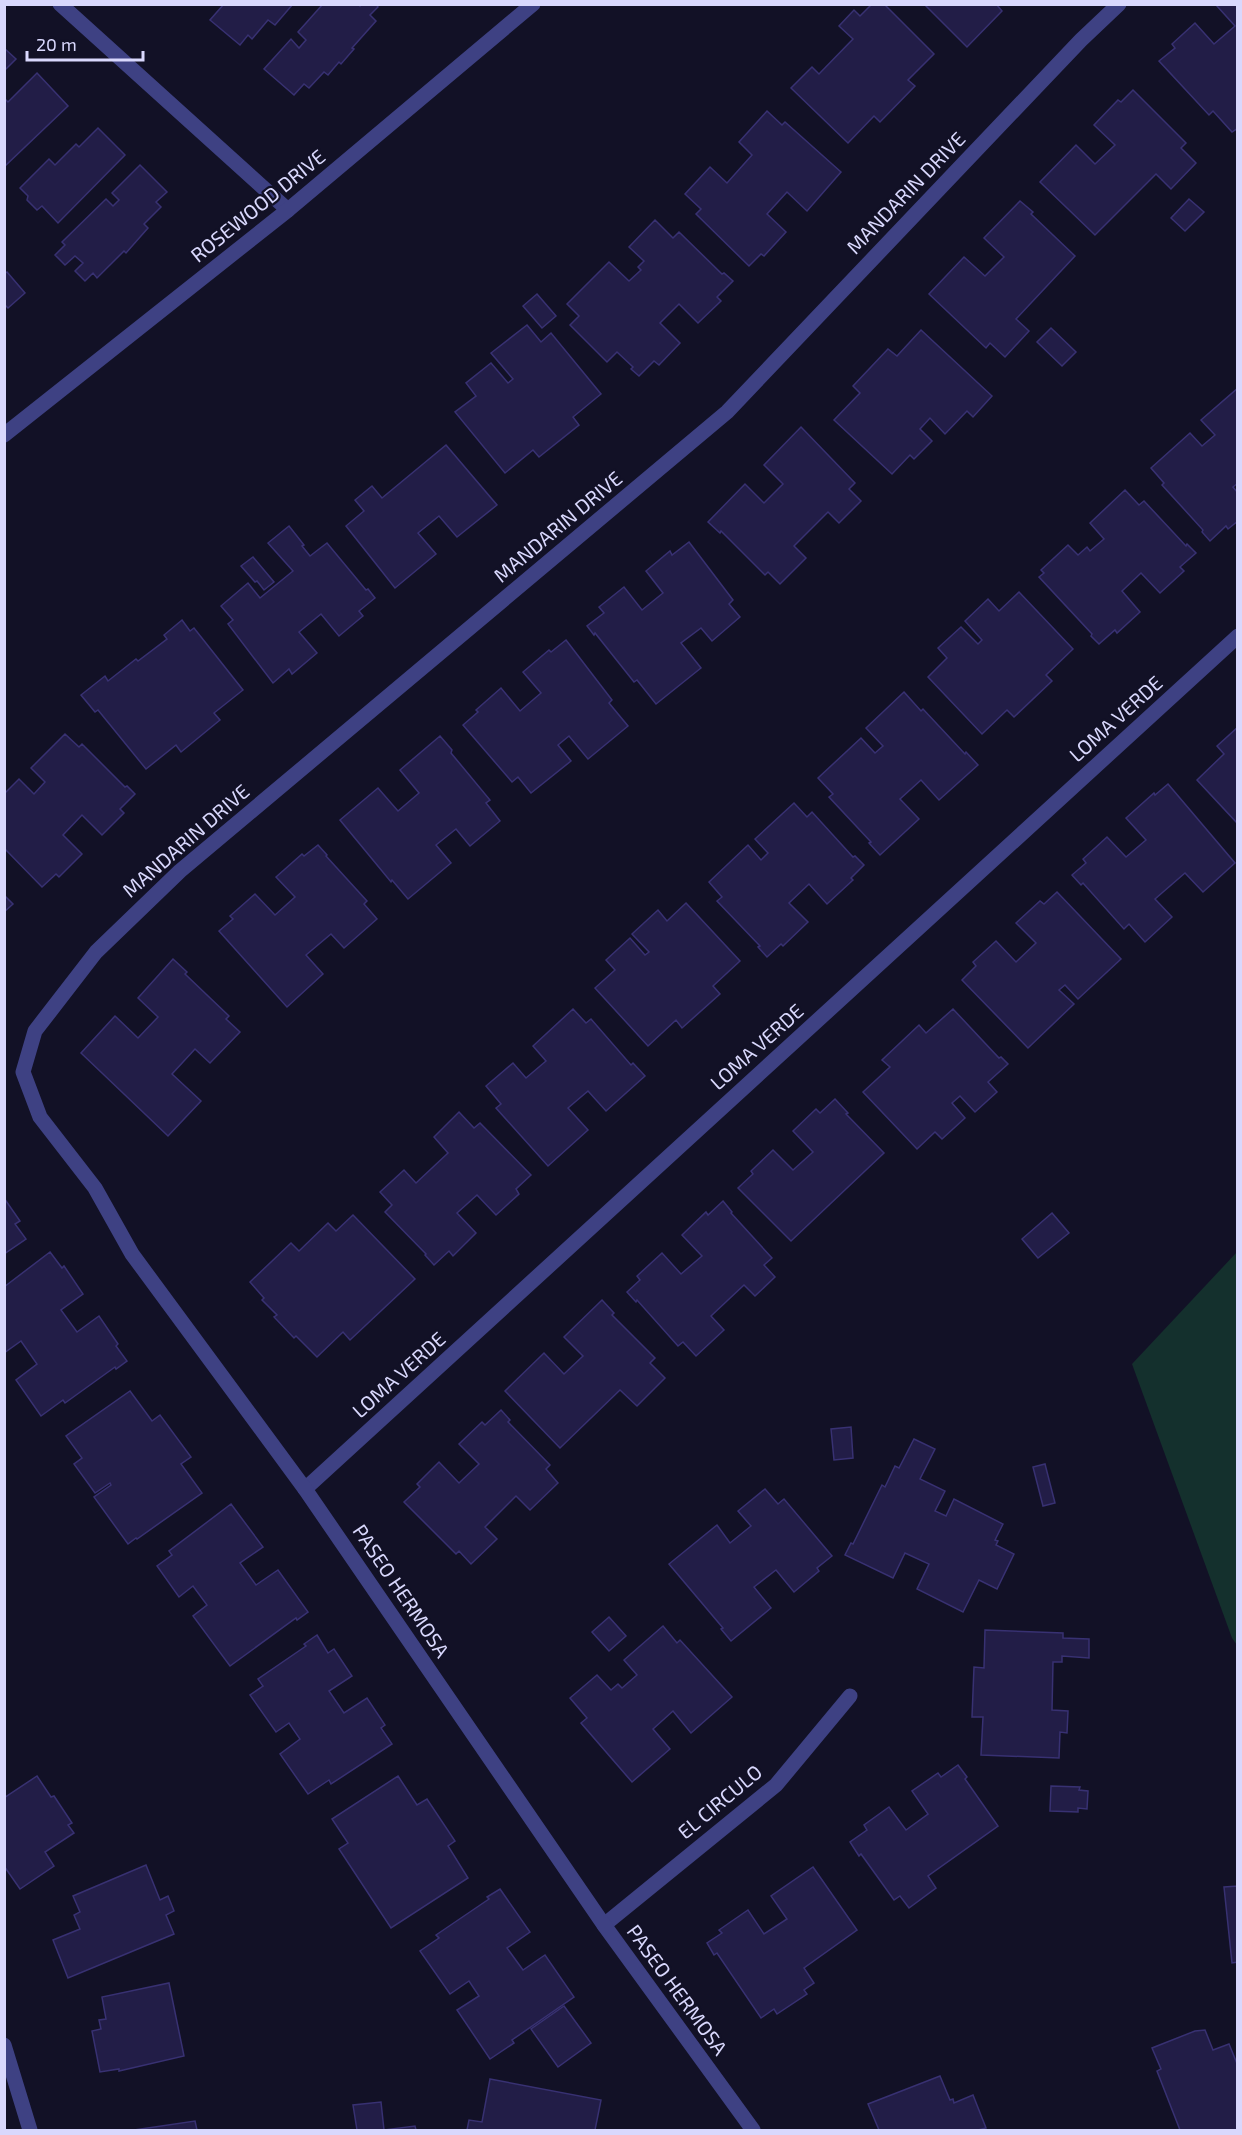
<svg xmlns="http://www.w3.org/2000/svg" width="1242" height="2135" font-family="'Exo 2',sans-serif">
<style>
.green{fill:#14302d}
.building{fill:#221d47;stroke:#383172;stroke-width:1.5}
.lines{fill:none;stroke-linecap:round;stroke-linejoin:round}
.street{stroke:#3e4183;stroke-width:15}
.labels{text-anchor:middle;stroke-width:4.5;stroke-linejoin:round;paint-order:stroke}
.street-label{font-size:20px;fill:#d9d8fd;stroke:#121126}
</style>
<rect width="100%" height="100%" fill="#121126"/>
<path class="green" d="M1237 1252V1645L1232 1638 1132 1364Z"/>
<g class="building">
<path d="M224 4H293L275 25 268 20 252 39 248 35 240 45 210 20Z"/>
<path d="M323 4H358L360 6 361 4H376L378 7 370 15 376 21 352 48 354 49 341 64 339 62 328 75 324 72 309 88 304 84 294 95 264 69 291 39 299 48 306 40 298 32Z"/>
<path d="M872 4H884L934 54 908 80 915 86 880 122 874 116 848 143 791 88 812 67 819 74 853 39 839 26 854 10 860 16Z"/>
<path d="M924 4H996L1002 11 967 47Z"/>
<path d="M1238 4V128L1232 132 1213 111 1209 115 1159 61 1175 48 1172 44 1195 23 1214 44 1235 26 1216 5Z"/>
<path d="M4 48 16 59 4 71Z"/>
<path d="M37 73 68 106 4 167V98L8 102Z"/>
<path d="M1133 90 1186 143 1181 148 1196 163 1171 189 1156 174 1095 235 1040 182 1076 145 1095 164 1115 145 1094 125 1118 100 1121 102Z"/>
<path d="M767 111 782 125 785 122 841 172 807 211 787 192 767 214 786 232 764 256 761 254 749 266 696 214 701 209 685 194 710 167 727 183 752 155 739 142Z"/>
<path d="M98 128 125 155 58 223 42 206 37 210 27 200 28 196 20 188 49 159 55 165 76 144 79 147Z"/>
<path d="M140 165 167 192 156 202 161 207 144 224 148 228 126 253 124 251 97 278 93 273 85 281 75 271 83 263 75 256 65 265 55 255 65 245 62 242 106 199 113 206 119 200 112 193Z"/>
<path d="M1189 199 1204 212 1185 231 1171 218Z"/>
<path d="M1020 201 1033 212 1031 214 1075 256 1016 319 1029 331 1005 357 990 343 986 348 929 294 964 257 985 276 1004 257 984 238Z"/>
<path d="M655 220 673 238 679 232 722 274 724 273 733 281 717 297 721 301 698 323 679 304 660 323 680 343 659 365 654 361 639 376 631 369 633 367 617 352 607 362 570 325 579 316 567 304 609 262 629 281 641 270 638 267 644 261 629 247Z"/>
<path d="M7 272 25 293 8 308 4 304V274Z"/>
<path d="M537 294 556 316 542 328 523 306Z"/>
<path d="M527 325 541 342 551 333 601 394 573 417 579 425 539 457 533 450 505 473 455 412 476 396 466 383 491 363 508 383 513 379 491 353Z"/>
<path d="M1051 328 1076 352 1062 366 1037 342Z"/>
<path d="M921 330 992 396 973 417 967 411 945 434 930 418 920 429 932 441 914 459 910 455 892 474 834 420 860 393 853 386 888 349 897 356Z"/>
<path d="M1238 388V483L1233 487 1238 493V521L1228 529 1226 526 1210 541 1202 532 1203 530 1162 485 1164 483 1151 468 1190 433 1202 446 1215 435 1201 420Z"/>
<path d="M801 427 855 483 849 489 861 501 839 523 828 512 794 546 806 558 780 584 768 572 765 575 721 531 720 533 708 522 745 484 764 503 783 484 764 465Z"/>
<path d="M446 445 497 505 457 537 439 516 418 533 436 554 395 588 346 526 364 511 355 500 372 486 382 498Z"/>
<path d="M1125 490 1139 505 1144 501 1186 546 1187 544 1196 553 1180 567 1184 571 1160 593 1141 573 1122 591 1140 612 1117 633 1115 630 1099 644 1091 636 1092 634 1039 577 1044 573 1041 570 1068 545 1078 555 1087 547 1090 551 1104 539 1090 523Z"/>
<path d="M289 526 304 545 302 546 310 556 327 543 366 590 368 589 375 598 359 611 363 616 339 636 321 614 299 632 317 653 292 674 289 669 273 683 228 624 233 620 221 606 248 583 260 598 293 571 268 543Z"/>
<path d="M689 542 733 600 729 604 740 617 712 641 701 628 681 643 701 668 656 704 637 680 634 682 595 633 594 635 587 626 604 613 599 607 624 587 642 610 663 593 646 571 670 551 672 555Z"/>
<path d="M253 557 274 582 264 590 257 581 255 582 241 566Z"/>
<path d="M1019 592 1073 649 1046 675 1052 681 1014 717 1007 710 982 734 928 677 947 658 938 648 961 627 978 644 982 640 965 621 988 599 999 611Z"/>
<path d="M182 620 190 631 194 628 243 690 214 713 220 720 181 752 176 745 146 769 98 710 95 712 81 695 105 676 108 681 136 659 138 661 167 639 164 635Z"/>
<path d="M566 640 612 700 609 703 628 726 588 759 569 736 558 745 571 761 531 793 518 777 512 782 463 725 478 712 476 710 501 688 520 711 541 693 523 672 549 650 551 652Z"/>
<path d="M904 692 921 711 923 709 965 754 966 752 978 765 939 800 921 780 900 799 919 819 880 855 869 843 871 842 829 797 833 794 818 778 861 738 875 753 883 746 866 728Z"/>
<path d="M1238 727V824L1197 780 1224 754 1217 746Z"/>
<path d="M65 734 79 747 82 744 125 787 127 786 135 794 120 809 124 813 102 835 82 815 63 835 82 854 59 877 56 874 42 887 4 848V794L19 779 34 794 45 782 31 768Z"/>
<path d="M440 736 452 750 451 753 490 800 486 803 500 821 470 846 456 829 436 845 451 863 408 899 392 880 391 882 340 820 378 788 398 811 419 793 400 770Z"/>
<path d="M1168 784 1235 863 1203 892 1185 873 1155 899 1172 917 1145 942 1129 924 1124 929 1083 883 1081 885 1072 875 1086 863 1083 859 1107 837 1126 857 1146 840 1126 818 1154 793 1155 795Z"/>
<path d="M794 803 807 817 812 812 853 857 855 856 864 865 851 878 853 880 827 904 809 884 789 903 808 922 783 946 781 944 767 957 758 947 760 946 717 901 722 897 709 882 748 845 761 860 768 853 755 839Z"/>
<path d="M318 845 327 855 326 856 367 901 364 904 377 919 344 948 331 934 306 955 323 974 287 1007 219 931 233 919 230 916 255 894 275 915 295 897 276 877 302 854 304 856Z"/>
<path d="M1057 892 1121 959 1078 999 1065 985 1059 990 1074 1004 1028 1048 962 980 976 966 973 962 996 941 1016 962 1036 943 1016 923 1040 901 1044 904Z"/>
<path d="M4 895 13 904 4 912Z"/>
<path d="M686 903 740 961 713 986 720 994 682 1028 676 1020 648 1046 595 988 615 970 606 960 630 938 645 955 649 952 632 934 658 910 667 921Z"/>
<path d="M173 959 187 972 185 974 229 1016 226 1019 240 1032 210 1063 195 1049 172 1074 201 1101 168 1136 81 1053 115 1016 138 1038 158 1017 138 998Z"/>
<path d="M573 1009 586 1023 591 1019 631 1065 633 1063 645 1076 606 1111 588 1091 568 1108 588 1130 548 1166 496 1108 501 1104 486 1086 513 1063 526 1078 546 1061 533 1046Z"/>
<path d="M953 1009 999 1058 1001 1057 1008 1064 988 1082 997 1092 975 1112 960 1096 952 1103 965 1118 942 1139 935 1132 917 1149 863 1092 890 1067 882 1060 919 1025 926 1033Z"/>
<path d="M835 1099 848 1113 846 1114 884 1153 791 1241 738 1188 753 1174 751 1171 773 1150 793 1170 813 1152 793 1131 816 1109 820 1113Z"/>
<path d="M459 1112 474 1128 480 1123 531 1175 516 1189 519 1194 496 1215 477 1195 457 1213 476 1233 453 1256 449 1251 434 1265 425 1255 426 1254 385 1212 392 1205 380 1192 404 1170 416 1183 448 1153 434 1137Z"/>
<path d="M4 1198 20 1221 15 1224 26 1239 4 1254Z"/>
<path d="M723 1201 732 1212 731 1213 772 1258 764 1265 775 1277 755 1296 744 1285 711 1316 724 1330 696 1356 683 1342 678 1346 637 1300 636 1302 627 1292 640 1280 637 1276 662 1253 681 1274 702 1256 682 1235 706 1212 708 1215Z"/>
<path d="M1052 1213 1069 1233 1038 1258 1022 1239Z"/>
<path d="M353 1215 415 1279 350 1340 343 1332 317 1357 296 1336 294 1338 274 1317 277 1315 262 1300 264 1298 250 1282 291 1243 299 1251 328 1223 336 1231Z"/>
<path d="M50 1252 62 1268 64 1266 83 1294 61 1310 77 1332 99 1316 118 1344 116 1346 127 1361 116 1369 115 1367 65 1403 63 1400 41 1416 16 1380 37 1364 21 1341 4 1353V1287Z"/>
<path d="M602 1300 614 1313 612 1315 655 1358 650 1363 665 1378 637 1406 620 1390 560 1448 505 1391 544 1353 564 1374 583 1356 564 1337Z"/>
<path d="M130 1391 152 1421 160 1415 191 1457 181 1464 202 1493 137 1539 136 1538 128 1544 94 1497 111 1485 110 1483 95 1493 74 1464 82 1458 66 1436Z"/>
<path d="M501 1410 510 1420 508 1422 550 1465 546 1469 558 1483 530 1510 516 1496 485 1527 497 1539 471 1564 459 1551 456 1554 404 1502 420 1487 417 1484 439 1462 459 1483 479 1464 459 1444 482 1422 485 1425Z"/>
<path d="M851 1427 853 1458 834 1460 831 1429Z"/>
<path d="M914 1439 935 1449 920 1479 945 1491 935 1511 946 1516 954 1499 1003 1524 995 1540 998 1541 996 1545 1014 1554 997 1589 979 1580 963 1612 917 1589 929 1564 905 1553 893 1578 845 1555 851 1543 853 1544 882 1485 885 1487 895 1466 899 1468Z"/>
<path d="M1045 1464 1055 1503 1043 1506 1033 1467Z"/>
<path d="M765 1489 778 1504 784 1499 832 1556 817 1568 819 1571 794 1592 776 1570 754 1587 771 1608 731 1641 721 1629 723 1628 669 1564 717 1525 730 1543 751 1526 738 1511Z"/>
<path d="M231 1504 263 1547 240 1563 256 1585 278 1570 308 1612 297 1620 296 1618 230 1666 193 1616 207 1605 193 1586 179 1597 157 1566 172 1555 169 1551Z"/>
<path d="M609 1617 626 1636 609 1651 592 1632Z"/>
<path d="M663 1626 677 1643 680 1640 732 1697 691 1733 673 1711 653 1729 670 1749 632 1782 581 1723 587 1718 570 1698 597 1675 611 1690 618 1684 622 1688 637 1675 624 1660Z"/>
<path d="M985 1630 1063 1633V1638L1089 1639V1658L1062 1656V1662H1053L1052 1710 1068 1711 1067 1733 1060 1732 1059 1758 981 1755 983 1717H972L974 1667 984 1668Z"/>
<path d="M317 1635 328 1653 334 1649 352 1676 329 1691 344 1713 367 1698 385 1725 381 1728 392 1744 331 1784 329 1780 308 1794 280 1754 300 1739 289 1723 276 1732 250 1695 263 1686 258 1679 306 1646 304 1644Z"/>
<path d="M958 1765 967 1777 965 1779 998 1826 928 1876 936 1888 909 1908 900 1896 894 1900 861 1854 859 1856 850 1842 867 1830 864 1825 889 1807 906 1830 928 1814 912 1791 938 1773 941 1777Z"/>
<path d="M37 1776 51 1797 54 1796 72 1823 68 1825 74 1833 45 1852 54 1866 20 1889 4 1866V1798Z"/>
<path d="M398 1776 417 1805 427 1799 455 1841 448 1846 468 1878 391 1928 339 1849 348 1843 332 1819Z"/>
<path d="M1051 1786 1080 1787 1079 1790 1088 1791 1087 1809 1078 1808V1812L1050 1811Z"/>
<path d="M146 1865 160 1900 168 1896 174 1911 166 1915 174 1934 68 1978 53 1940 80 1929 74 1915 80 1912 73 1896Z"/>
<path d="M813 1867 857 1930 804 1968 814 1983 804 1990 807 1994 777 2014 774 2009 761 2018 717 1953 714 1955 707 1943 722 1933 719 1930 748 1910 764 1934 787 1919 771 1896Z"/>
<path d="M1238 1886V1962L1232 1963 1224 1887Z"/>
<path d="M500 1889 530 1932 507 1948 523 1970 545 1955 574 1997 512 2040 514 2043 490 2059 457 2010 479 1996 469 1981 450 1994 420 1951 439 1938 436 1935 489 1899 487 1897Z"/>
<path d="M169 1983 184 2056 119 2071V2069L100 2072 92 2031 101 2029 99 2020 106 2019 102 1997Z"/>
<path d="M564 2006 591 2043 558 2067 531 2029Z"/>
<path d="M1205 2030 1213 2050 1229 2044 1238 2066V2130H1180L1157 2071 1161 2069 1152 2048 1195 2031Z"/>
<path d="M940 2076 950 2100 953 2099 954 2103 973 2095 986 2128 978 2130H879L868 2104Z"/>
<path d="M490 2079 601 2100 595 2130H467L469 2120 482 2122Z"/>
<path d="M381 2102 384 2130 415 2126 416 2130H357L353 2105Z"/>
<path d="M195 2121 197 2130H134Z"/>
</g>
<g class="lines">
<g class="street">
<path d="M60 4 288 210"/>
<path d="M4 435 288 210 533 4"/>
<path d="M305 1489 1238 636"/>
<path d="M604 1925 776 1785 850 1696"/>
<path d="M4 2045 30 2130"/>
<path d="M753 2130 604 1925 305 1489 132 1254 95 1188 40 1117 23 1072 35 1031 96 952 180 871 727 412 1081 40 1119 4"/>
</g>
</g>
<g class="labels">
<g class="street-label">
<text transform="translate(906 193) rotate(-46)" y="7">MANDARIN DRIVE</text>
<text transform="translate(258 206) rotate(-39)" y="7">ROSEWOOD DRIVE</text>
<text transform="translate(558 527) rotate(-40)" y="7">MANDARIN DRIVE</text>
<text transform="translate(1116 719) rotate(-42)" y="7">LOMA VERDE</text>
<text transform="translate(186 841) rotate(-41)" y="7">MANDARIN DRIVE</text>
<text transform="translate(757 1047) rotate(-42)" y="7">LOMA VERDE</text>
<text transform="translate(399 1375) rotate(-42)" y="7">LOMA VERDE</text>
<text transform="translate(401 1591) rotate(56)" y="7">PASEO HERMOSA</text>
<text transform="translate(720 1802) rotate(-40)" y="7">EL CIRCULO</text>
<text transform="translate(677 1990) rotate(54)" y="7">PASEO HERMOSA</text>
</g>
</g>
<rect width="1242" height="2135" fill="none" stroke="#d9d8fd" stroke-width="12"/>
<path d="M27 51v9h116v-9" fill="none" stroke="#d9d8fd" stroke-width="3"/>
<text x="36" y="51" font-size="18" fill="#d9d8fd" stroke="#121126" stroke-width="4.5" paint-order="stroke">20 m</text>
</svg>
